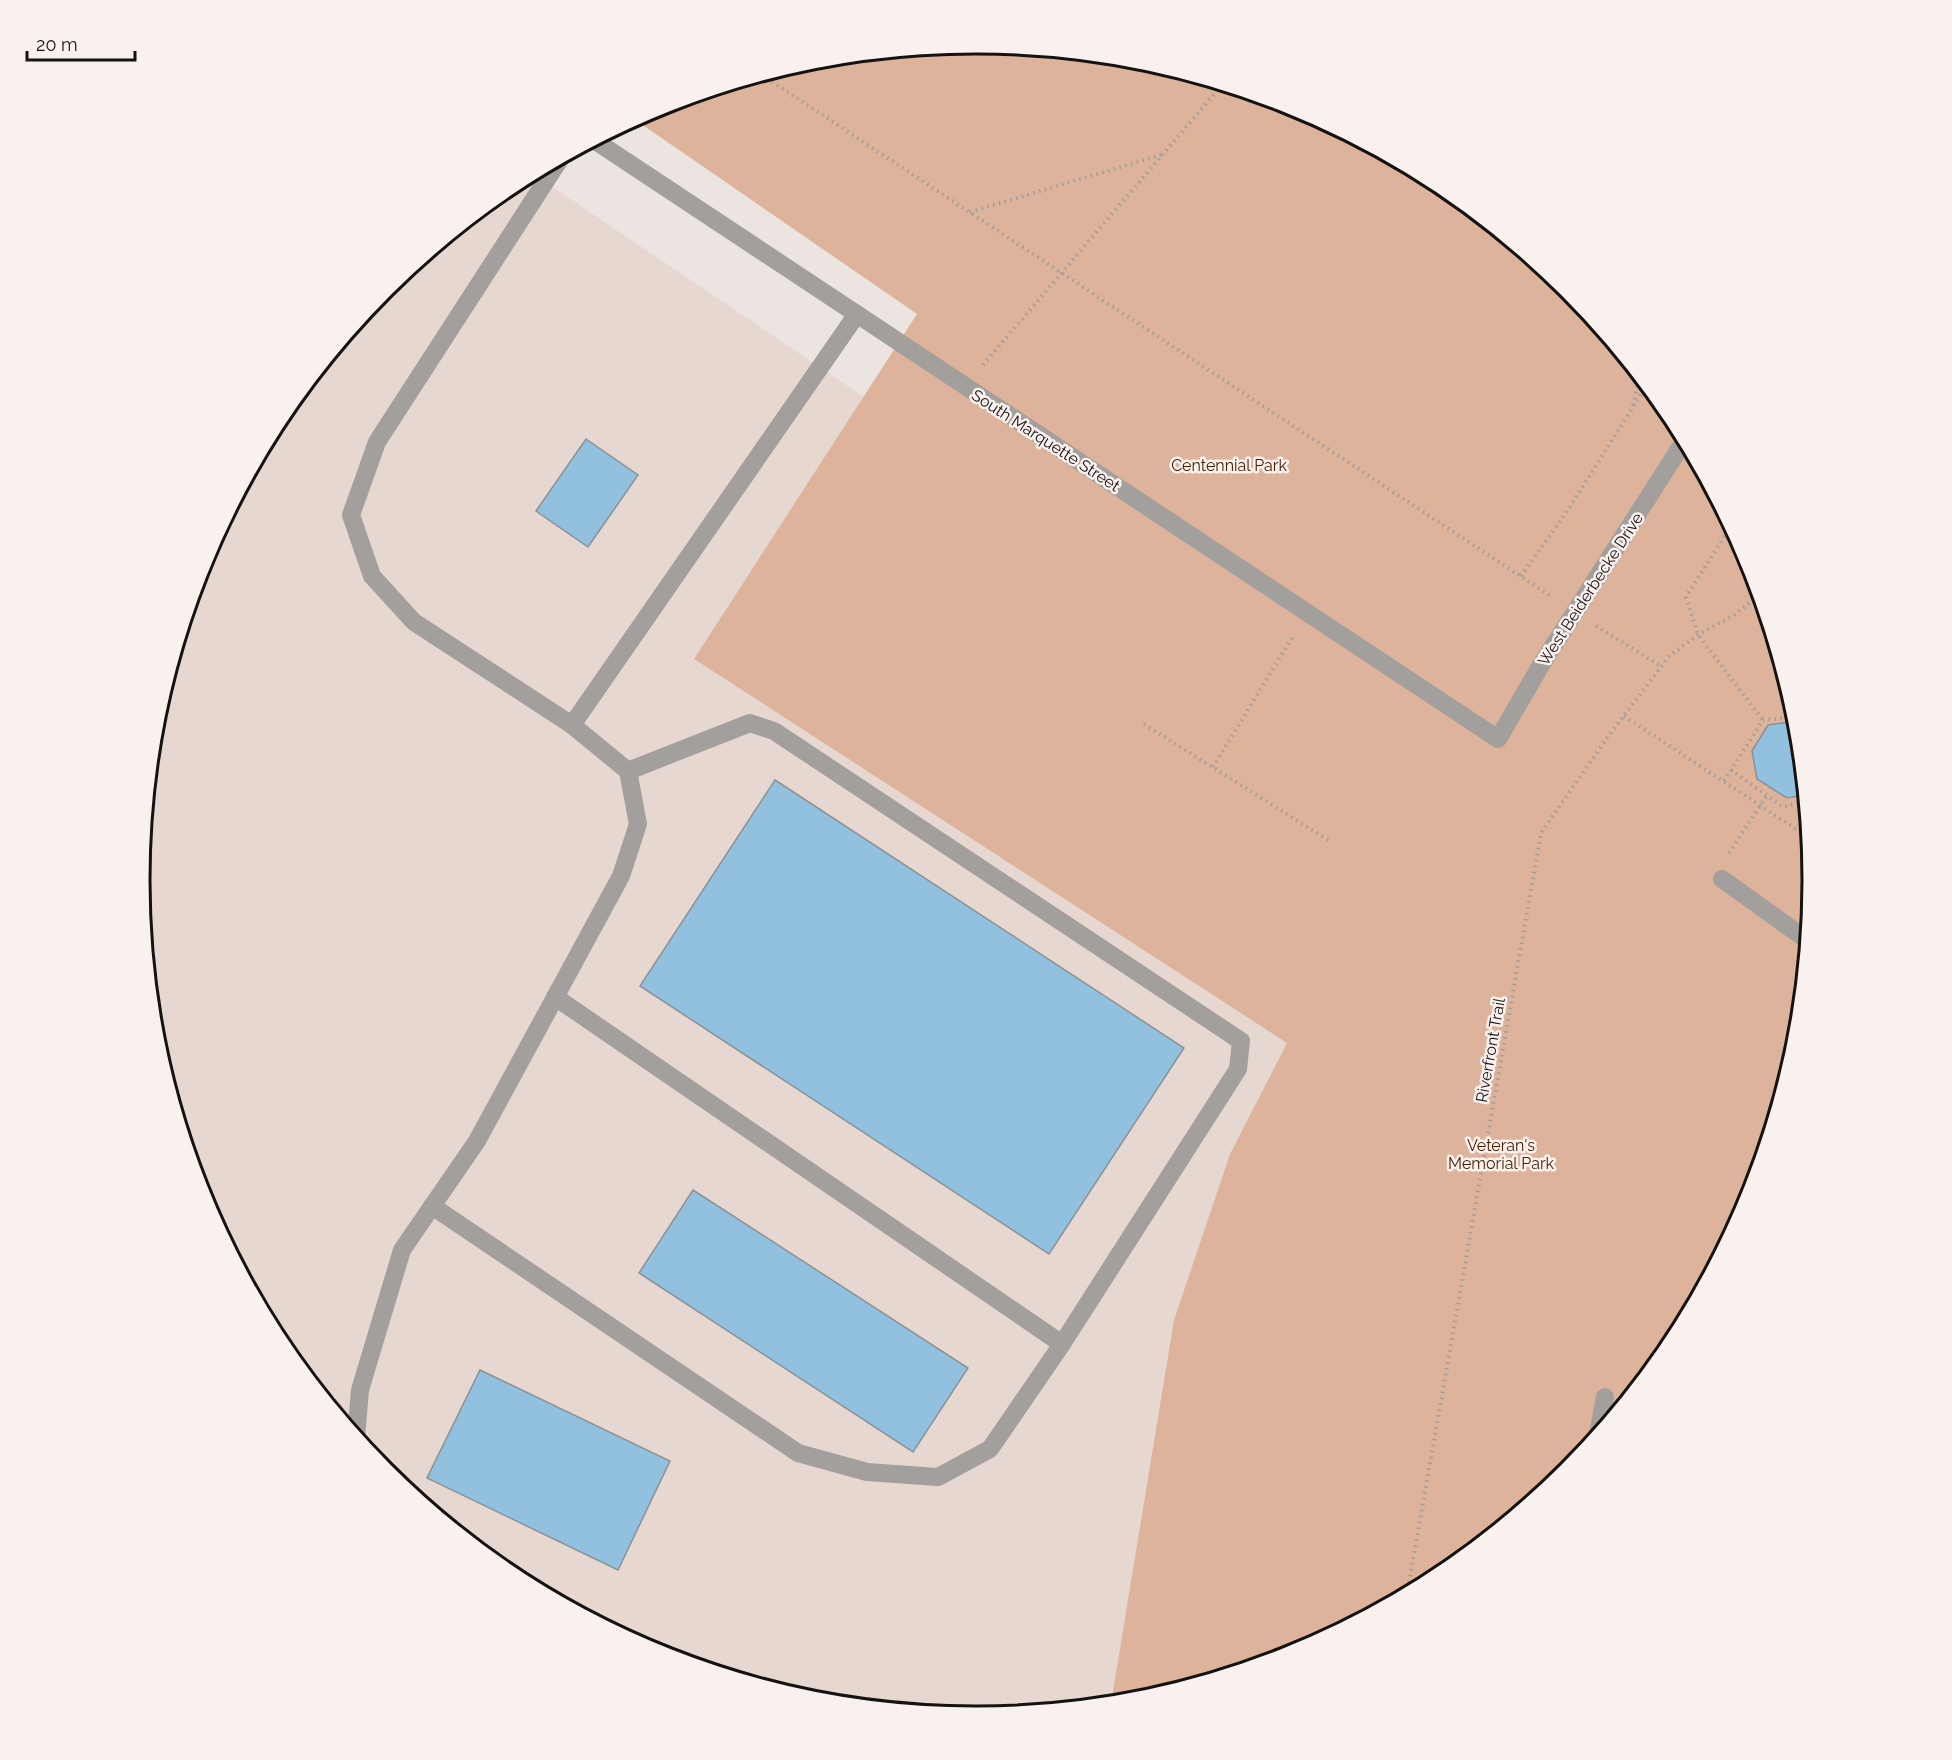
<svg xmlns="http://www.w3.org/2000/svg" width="1952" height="1760" font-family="Raleway,sans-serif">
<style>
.built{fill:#e6d8d0}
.green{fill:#deb39b}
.building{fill:#92c1e0;stroke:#8b9195;stroke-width:1.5}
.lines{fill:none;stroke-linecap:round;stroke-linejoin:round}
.path{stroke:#a29d9a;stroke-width:4;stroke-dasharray:1.5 4.5;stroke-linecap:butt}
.service{stroke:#a29f9d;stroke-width:18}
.minor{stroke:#a29f9d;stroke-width:18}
.labels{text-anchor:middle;stroke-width:5;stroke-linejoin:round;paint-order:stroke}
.street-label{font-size:16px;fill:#151312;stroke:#f9f1ee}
.park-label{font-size:16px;fill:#471c00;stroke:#f9f1ee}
.rim{fill:none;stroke:#151312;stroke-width:3}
</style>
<rect width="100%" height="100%" fill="#ebe4e0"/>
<path class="built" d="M532 173 864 397 694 659 1287 1043 1230 1154 1174 1320 1111 1703 976 1716 812 1700 656 1653 511 1575 384 1471 280 1344 203 1200 156 1043 140 880 156 716 203 560 281 415 385 288 512 184Z"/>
<path class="green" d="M976 44 1140 60 1296 107 1441 185 1568 289 1672 416 1749 560 1796 717 1812 880 1796 1044 1749 1200 1671 1345 1567 1472 1440 1576 1296 1653 1139 1700 1111 1703 1174 1320 1230 1154 1287 1043 694 659 917 314 634 119 656 107 813 60Z"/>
<g class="building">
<path d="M586 439 638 475 588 547 536 511Z"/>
<path d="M1797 721 1804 795 1787 798 1757 779 1752 751 1768 725Z"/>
<path d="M775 780 1184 1048 1049 1254 640 986Z"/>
<path d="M693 1190 968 1368 913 1452 639 1273Z"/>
<path d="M480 1370 670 1461 618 1570 427 1478Z"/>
</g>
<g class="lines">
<g class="path">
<path d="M762 75 1552 597"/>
<path d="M970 212 1161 155"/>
<path d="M983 365 1222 85"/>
<path d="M1633 405 1640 376"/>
<path d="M1731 526 1686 597 1698 635 1763 720"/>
<path d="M1521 576 1568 510 1647 385"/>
<path d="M1596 626 1661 666"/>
<path d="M1624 716 1808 837"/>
<path d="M1144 724 1328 840"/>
<path d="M1213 767 1293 636"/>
<path d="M1731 770 1783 807 1805 801"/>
<path d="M1724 781 1763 720 1796 717"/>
<path d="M1729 853 1767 795"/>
<path d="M1407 1594 1541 833 1607 738 1670 655 1698 635 1734 615 1759 595"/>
</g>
<g class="service">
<path d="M572 725 857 314"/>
<path d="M1722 879 1807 940"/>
<path d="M555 997 1062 1344"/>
<path d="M432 1206 798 1453 867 1472 938 1477 990 1449 1062 1344 1238 1069 1241 1041 774 731 750 723 628 771"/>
<path d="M1598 1434 1605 1397"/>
<path d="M356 1437 360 1390 402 1250 477 1141 621 876 638 824 628 771 572 725 414 622 372 576 351 515 377 442 560 159"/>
</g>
<path class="minor" d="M594 140 1498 739 1541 665 1685 440"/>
</g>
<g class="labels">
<g class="street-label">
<text transform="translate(1046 440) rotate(33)" y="6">South Marquette Street</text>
<text transform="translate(1590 589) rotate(-57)" y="6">West Beiderbecke Drive</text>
<text transform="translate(1490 1050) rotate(-80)" y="6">Riverfront Trail</text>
</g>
<g class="park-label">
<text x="1229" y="471">Centennial Park</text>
<text x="1501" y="1151">Veteran's<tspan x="1501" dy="18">Memorial Park</tspan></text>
</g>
</g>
<path d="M0 0H1952V1760H0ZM150 880a826 826 0 1 1 1652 0a826 826 0 1 1-1652 0Z" fill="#f9f1ee" fill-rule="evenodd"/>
<path class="rim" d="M150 880a826 826 0 1 1 1652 0a826 826 0 1 1-1652 0Z"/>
<path d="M27 51v9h108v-9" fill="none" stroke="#151312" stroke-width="3"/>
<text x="36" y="51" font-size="18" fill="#151312" stroke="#f9f1ee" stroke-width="4.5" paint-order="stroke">20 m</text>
</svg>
